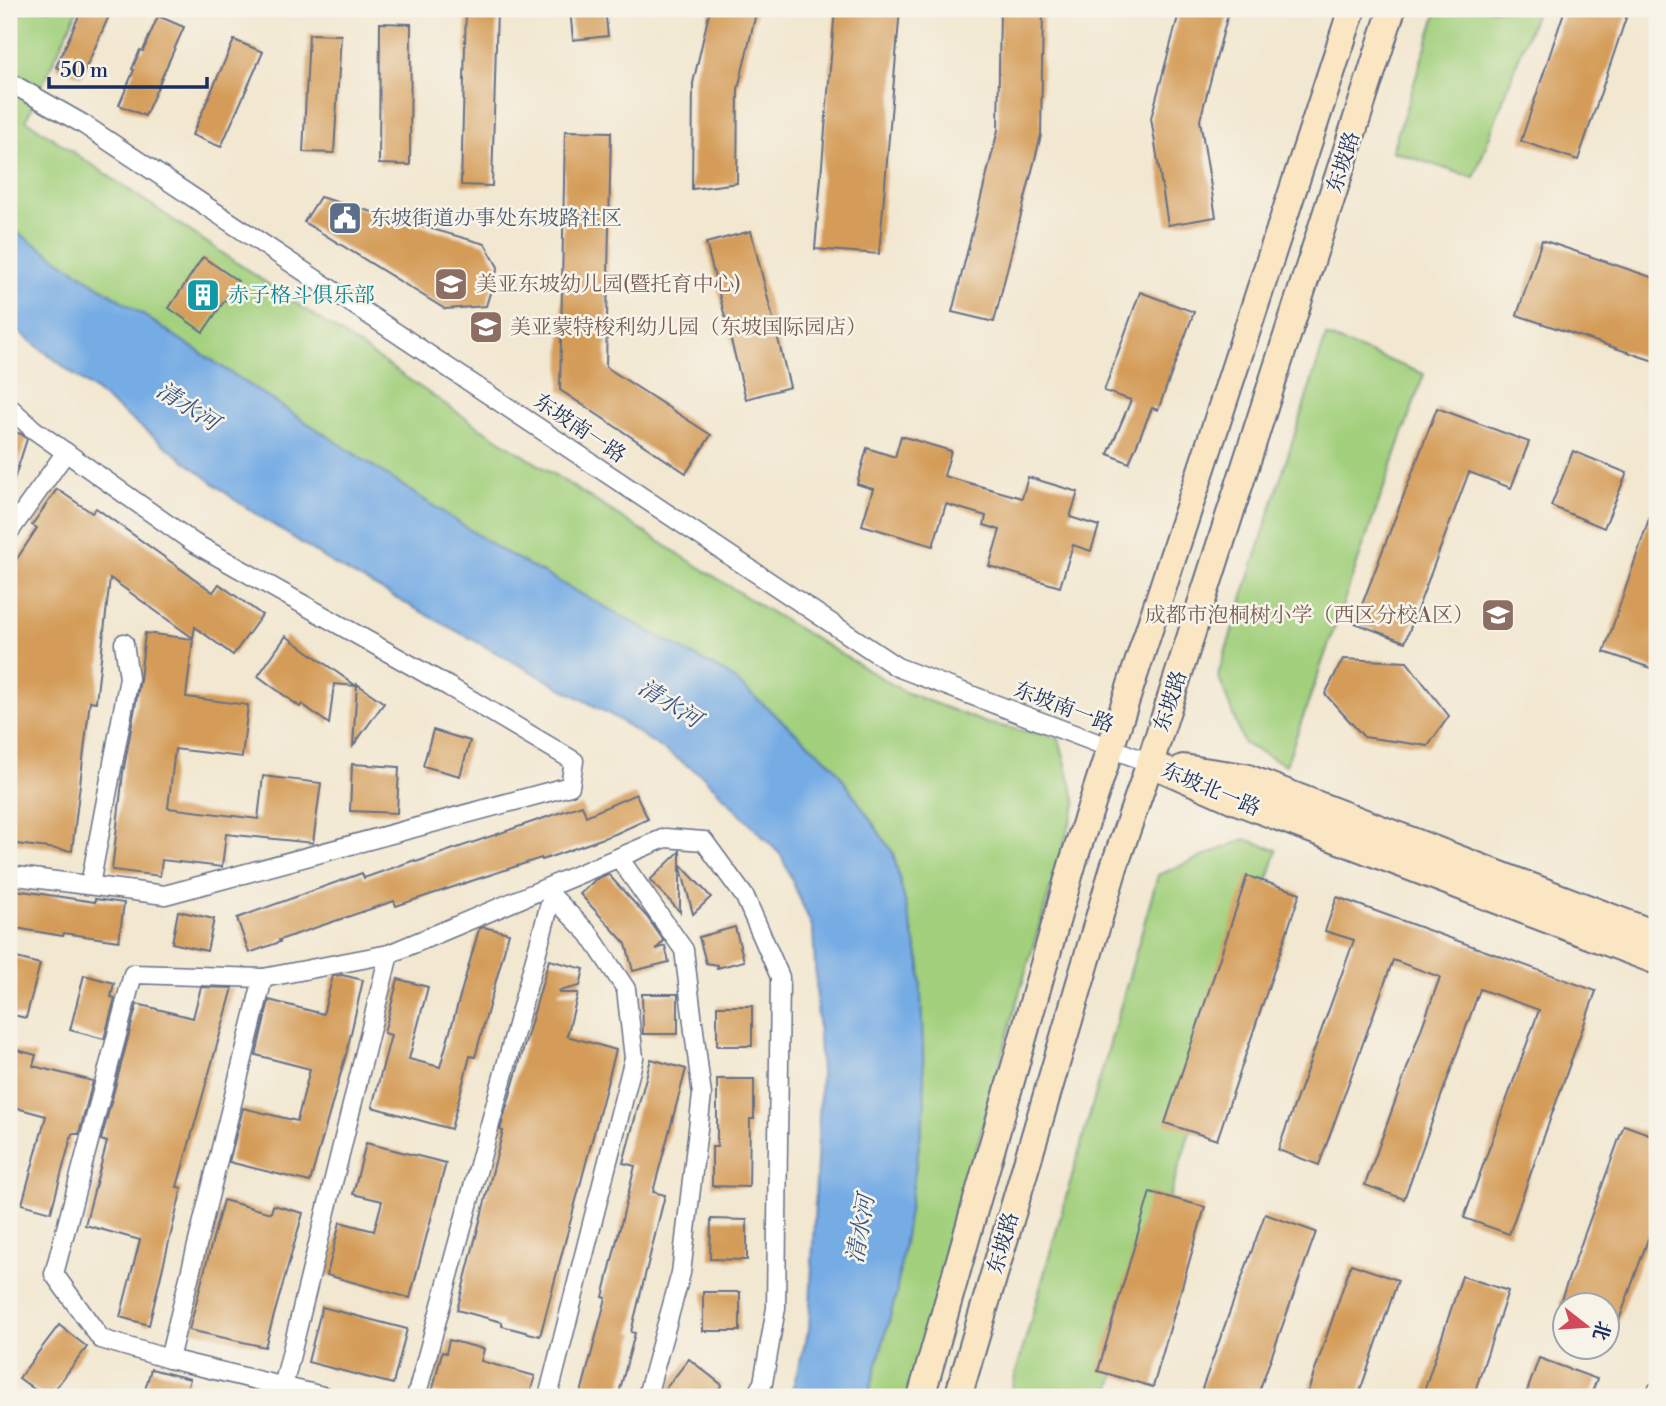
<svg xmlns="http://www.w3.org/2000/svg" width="1666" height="1406" font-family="'Libre Bodoni','Noto Serif SC',serif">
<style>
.green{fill:#a2d07d;stroke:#5e806e;stroke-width:2}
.water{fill:#76ace4;stroke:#486ea1;stroke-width:2}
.building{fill:#d49c59}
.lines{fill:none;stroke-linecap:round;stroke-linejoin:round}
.street-casing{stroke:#666f86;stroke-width:21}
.secondary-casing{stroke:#666f86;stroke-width:30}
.street{stroke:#fff;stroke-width:18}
.secondary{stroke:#fbe6c4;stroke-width:26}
.labels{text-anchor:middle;stroke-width:5;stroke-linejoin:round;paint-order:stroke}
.street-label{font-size:21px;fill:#1b2f5e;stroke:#f7f3e8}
.service-label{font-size:21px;fill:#4e5e75;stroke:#f7f3e8;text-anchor:start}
.education-label{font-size:21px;fill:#785e54;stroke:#f7f3e8;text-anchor:start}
.culture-label{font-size:21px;fill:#0d838f;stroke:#f7f3e8;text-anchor:start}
.water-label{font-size:23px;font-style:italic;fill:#365486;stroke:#f7f3e8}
</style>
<rect width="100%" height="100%" fill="#f7f3e8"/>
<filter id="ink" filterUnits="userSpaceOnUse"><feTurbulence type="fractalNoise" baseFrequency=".0143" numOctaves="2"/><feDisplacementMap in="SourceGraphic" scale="14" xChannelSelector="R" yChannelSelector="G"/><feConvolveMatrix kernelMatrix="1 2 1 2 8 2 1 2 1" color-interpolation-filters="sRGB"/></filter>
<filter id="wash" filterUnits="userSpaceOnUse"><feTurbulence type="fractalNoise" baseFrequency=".00686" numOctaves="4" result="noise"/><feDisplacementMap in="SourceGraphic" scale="28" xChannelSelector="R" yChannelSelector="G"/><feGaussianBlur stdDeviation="1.57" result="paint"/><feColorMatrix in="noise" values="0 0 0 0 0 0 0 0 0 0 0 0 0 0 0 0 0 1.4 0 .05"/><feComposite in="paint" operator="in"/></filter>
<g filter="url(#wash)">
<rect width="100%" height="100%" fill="#f2e7d0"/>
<g class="green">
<path d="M9 9H78L26 120 476 425 759 605 905 692 986 723 1059 738 1076 803 1015 1008 909 1397H868L896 1295 920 963 893 853 833 765 729 675 499 549 9 227Z"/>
<path d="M1438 9H1537L1474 178 1392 151Z"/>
<path d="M1326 336 1424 374 1286 765 1244 744 1218 675Z"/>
<path d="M1245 839 1277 850 1108 1397H1009L1158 875Z"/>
</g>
<path class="water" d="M9 227 499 549 729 675 833 765 893 853 920 963 925 1107 896 1295 868 1397H790L809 1329 821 1074 813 929 781 855 703 776 613 716 335 565 235 500 9 324Z"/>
<g id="blocks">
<g class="building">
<path d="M82 9H112L82 77 56 67Z"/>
<path d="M466 9H497L492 186 461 185Z"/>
<path d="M570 9H605L608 36 573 40Z"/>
<path d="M710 9H757L738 89 737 183 692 189 693 83Z"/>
<path d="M835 9H900L879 254 815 249Z"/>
<path d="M1000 9H1043L1041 135 994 322 952 312 998 130Z"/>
<path d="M1180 9H1208L1228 14 1200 120 1216 217 1168 225 1151 118Z"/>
<path d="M1565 9H1629L1578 160 1521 141Z"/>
<path d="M158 16 184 27 145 116 119 105 134 70 132 69 140 50 143 51Z"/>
<path d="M380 23 411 24 410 165 379 164Z"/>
<path d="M309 34 341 35 334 153 303 152Z"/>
<path d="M234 40 263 52 221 147 192 135Z"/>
<path d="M565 131 611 132 606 367 711 435 686 473 560 390Z"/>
<path d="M320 197 485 244 498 267 486 306 445 309 304 222Z"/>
<path d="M751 231 790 387 746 399 706 243Z"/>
<path d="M1542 240 1657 279V362L1517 315Z"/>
<path d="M203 257 238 281 203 332 169 308Z"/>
<path d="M1140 292 1194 312 1158 410 1152 408 1129 463 1108 454 1131 400 1104 391Z"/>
<path d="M1437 408 1529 442 1511 488 1469 472 1405 642 1355 623Z"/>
<path d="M9 430 21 434 27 439 12 486 9 485Z"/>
<path d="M901 436 951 451 944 476 1022 498 1028 477 1078 492 1070 517 1099 526 1091 551 1073 545 1060 587 989 566 1000 530 984 525 986 516 946 504 933 546 862 525 873 489 857 484 867 448 895 457Z"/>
<path d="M1573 451 1627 473 1604 528 1551 506Z"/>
<path d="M57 489 92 513 96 508 213 592 219 584 262 615 233 655 195 627 193 638 110 578 96 702 90 701 72 851 9 843V571L37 528 32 525Z"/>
<path d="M1654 504 1657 505V670L1604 652Z"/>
<path d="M145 633 193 639 186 697 248 705 242 757 175 749 168 808 258 819 263 776 321 783 313 843 226 834 222 867 162 860 160 876 112 870 123 773 140 680Z"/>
<path d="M286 636 356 686 334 684 329 724 302 704 300 707 258 676Z"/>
<path d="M1343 659 1407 662 1449 716 1428 746 1364 737 1325 694Z"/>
<path d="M357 684 384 703 353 746Z"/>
<path d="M433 730 470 741 460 776 423 766Z"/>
<path d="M352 764 399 767 397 813 350 811Z"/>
<path d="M636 794 648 819 615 834 542 860 541 858 396 906 394 901 279 940 280 942 249 953 237 918 362 873 364 878 415 860 416 862 582 805 586 816Z"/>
<path d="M680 851V864L711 897 693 914 680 864V912L650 880Z"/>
<path d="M608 874 647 917 664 941 656 949 665 946 669 962 633 971 626 944 580 894 595 880Z"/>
<path d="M1247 876 1300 893 1217 1140 1165 1123Z"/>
<path d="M9 889 95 902V899L124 903 119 941 64 933 63 936 9 927Z"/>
<path d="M1337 897 1596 991 1509 1234 1464 1218 1539 1010 1480 989 1404 1199 1365 1185 1440 977 1393 960 1319 1165 1278 1150 1354 940 1325 931Z"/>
<path d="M178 911 214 919 207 951 172 943Z"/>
<path d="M483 927 509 933 475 1057 470 1056 451 1129 372 1107 391 1035 384 1033 398 979 428 987 409 1059 440 1067 479 929Z"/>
<path d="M735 927 744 961 717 968 718 965 706 963 699 937Z"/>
<path d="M9 956 40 964 26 1018 9 1014Z"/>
<path d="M549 960 584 969 580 986 559 991V993H578L567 1036 616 1050 540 1336 502 1326V1322L457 1310 503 1131 500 1130Z"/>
<path d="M84 975 114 983 111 997 115 998 104 1039 70 1030Z"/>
<path d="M342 975 363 980 347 1051 310 1182 229 1162 243 1108 297 1121 310 1069 256 1055 269 1000 323 1014 333 976Z"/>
<path d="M201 987 233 988 177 1187 182 1188 149 1325 120 1317 140 1240 85 1225 107 1142 101 1140 137 1004 193 1018Z"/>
<path d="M642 994H678V1034H643Z"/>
<rect x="717" y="1006" width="35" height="40"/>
<path d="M9 1048 36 1055 33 1066 93 1081 79 1134H72L51 1212 22 1204 46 1116 9 1106Z"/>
<path d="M651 1059 686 1069 653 1192 665 1195 631 1332 635 1333 618 1397H580L606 1298 603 1297 635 1166 623 1163Z"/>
<path d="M717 1079H754V1119H750L749 1187 712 1186V1147H717Z"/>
<path d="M1624 1125 1657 1137V1214L1609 1348H1606V1305H1559Z"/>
<path d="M366 1143 446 1163 410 1298 327 1275 340 1222 374 1231 382 1201 353 1194Z"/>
<path d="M1150 1192 1205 1207 1153 1387 1098 1371Z"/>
<path d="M223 1200 271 1213 273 1205 303 1213 265 1347 189 1330Z"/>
<path d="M1265 1214 1316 1232 1257 1397H1199Z"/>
<path d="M711 1219 747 1220V1260L710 1259Z"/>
<path d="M1351 1264 1398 1280 1358 1397H1306Z"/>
<path d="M1462 1276 1508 1291 1473 1397H1422Z"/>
<rect x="703" y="1292" width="37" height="39"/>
<path d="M322 1307 407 1329 393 1384 308 1362Z"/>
<path d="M59 1325 87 1347 49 1397H45L19 1378Z"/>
<path d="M449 1340 484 1349 481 1361 535 1376 529 1397H451L432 1392 442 1352 446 1353Z"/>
<path d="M1539 1358 1597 1379 1590 1397H1525Z"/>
<path d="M689 1359 722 1385 712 1397H659Z"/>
<path d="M151 1369 190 1379 185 1397H143Z"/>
</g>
</g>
</g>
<g filter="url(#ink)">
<use href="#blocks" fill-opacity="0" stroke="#666f86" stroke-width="2"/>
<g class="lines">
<g class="street-casing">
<g id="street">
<path d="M9 82 83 124 897 667 1150 763"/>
<path d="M9 407 33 429 194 543 448 686 574 761 570 786 165 895 9 875"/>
<path d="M9 532 66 452"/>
<path d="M619 858 684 950 702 1095 681 1273 648 1392"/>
<path d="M90 885 129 678 124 643"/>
<path d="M169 1359 263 978"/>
<path d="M283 1387 389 954"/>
<path d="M327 1397 169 1359 101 1339 54 1274 133 974 263 978 389 954 665 838 704 841 745 897 780 977 776 1308 763 1383 755 1397"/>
<path d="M416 1397 552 896"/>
<path d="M548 1397 634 1058 626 989 589 934 552 896"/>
<path d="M1655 1397 1657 1391"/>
</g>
</g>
<g class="secondary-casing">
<g id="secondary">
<path d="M1150 763 1234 800 1657 961"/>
<path d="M1183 768 1245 777 1657 935"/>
<path d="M921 1397 1073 862 1352 9"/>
<path d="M958 1397 1114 867 1150 763 1392 9"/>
</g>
</g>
<use href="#street" class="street"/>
<use href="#secondary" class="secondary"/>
</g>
</g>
<defs>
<g id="civic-square" transform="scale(1.75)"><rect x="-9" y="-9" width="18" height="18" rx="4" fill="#5c6f8a" stroke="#f7f3e8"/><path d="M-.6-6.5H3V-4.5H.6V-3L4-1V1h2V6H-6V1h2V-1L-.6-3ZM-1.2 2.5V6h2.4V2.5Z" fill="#fff"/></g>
<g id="school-square" transform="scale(1.75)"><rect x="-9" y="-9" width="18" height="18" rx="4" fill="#8d6e63" stroke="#f7f3e8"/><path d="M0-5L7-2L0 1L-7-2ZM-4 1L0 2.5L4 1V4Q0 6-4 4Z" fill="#fff"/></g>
<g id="building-square" transform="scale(1.75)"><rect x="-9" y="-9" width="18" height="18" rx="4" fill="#0f9aa8" stroke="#f7f3e8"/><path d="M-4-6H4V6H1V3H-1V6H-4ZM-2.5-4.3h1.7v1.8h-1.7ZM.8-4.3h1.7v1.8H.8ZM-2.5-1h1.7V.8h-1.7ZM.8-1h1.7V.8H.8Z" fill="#fff"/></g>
</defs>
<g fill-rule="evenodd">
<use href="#civic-square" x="345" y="218"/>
<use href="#school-square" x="451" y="284"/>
<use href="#building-square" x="203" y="295"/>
<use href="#school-square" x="486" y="327"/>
<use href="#school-square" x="1498" y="615"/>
</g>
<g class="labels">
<g class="street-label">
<text transform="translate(1343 162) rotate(-72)" y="7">东坡路</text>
<text transform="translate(580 428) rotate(34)" y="7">东坡南一路</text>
<text transform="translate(1170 701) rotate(-72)" y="7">东坡路</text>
<text transform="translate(1064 707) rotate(21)" y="7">东坡南一路</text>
<text transform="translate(1211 789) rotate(23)" y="7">东坡北一路</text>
<text transform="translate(1003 1243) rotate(-74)" y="7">东坡路</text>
</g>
<g class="service-label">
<text x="370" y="225">东坡街道办事处东坡路社区</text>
</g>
<g class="education-label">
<text x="476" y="291">美亚东坡幼儿园(暨托育中心)</text>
<text x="510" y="334">美亚蒙特梭利幼儿园（东坡国际园店）</text>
<text x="1474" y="622" text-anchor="end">成都市泡桐树小学（西区分校A区）</text>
</g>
<g class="culture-label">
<text x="228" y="302">赤子格斗俱乐部</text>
</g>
<g class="water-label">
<text transform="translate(188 406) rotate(33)" y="8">清水河</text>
<text transform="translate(670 703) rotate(32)" y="8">清水河</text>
<text transform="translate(860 1229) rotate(-80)" y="8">清水河</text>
</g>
</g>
<rect width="1666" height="1406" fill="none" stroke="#f7f3e8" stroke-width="35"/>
<g transform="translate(1586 1326) rotate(107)"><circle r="33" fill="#f7f3e8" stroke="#9fa5b1" stroke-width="2"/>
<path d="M0-5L12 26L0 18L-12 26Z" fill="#d1495b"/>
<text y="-10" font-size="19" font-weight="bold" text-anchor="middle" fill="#1b2f5e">北</text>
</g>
<path d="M49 77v10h158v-10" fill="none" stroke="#1b2f5e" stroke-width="3.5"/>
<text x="60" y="77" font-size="21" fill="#1b2f5e" stroke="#f7f3e8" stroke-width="5" paint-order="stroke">50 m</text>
</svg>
